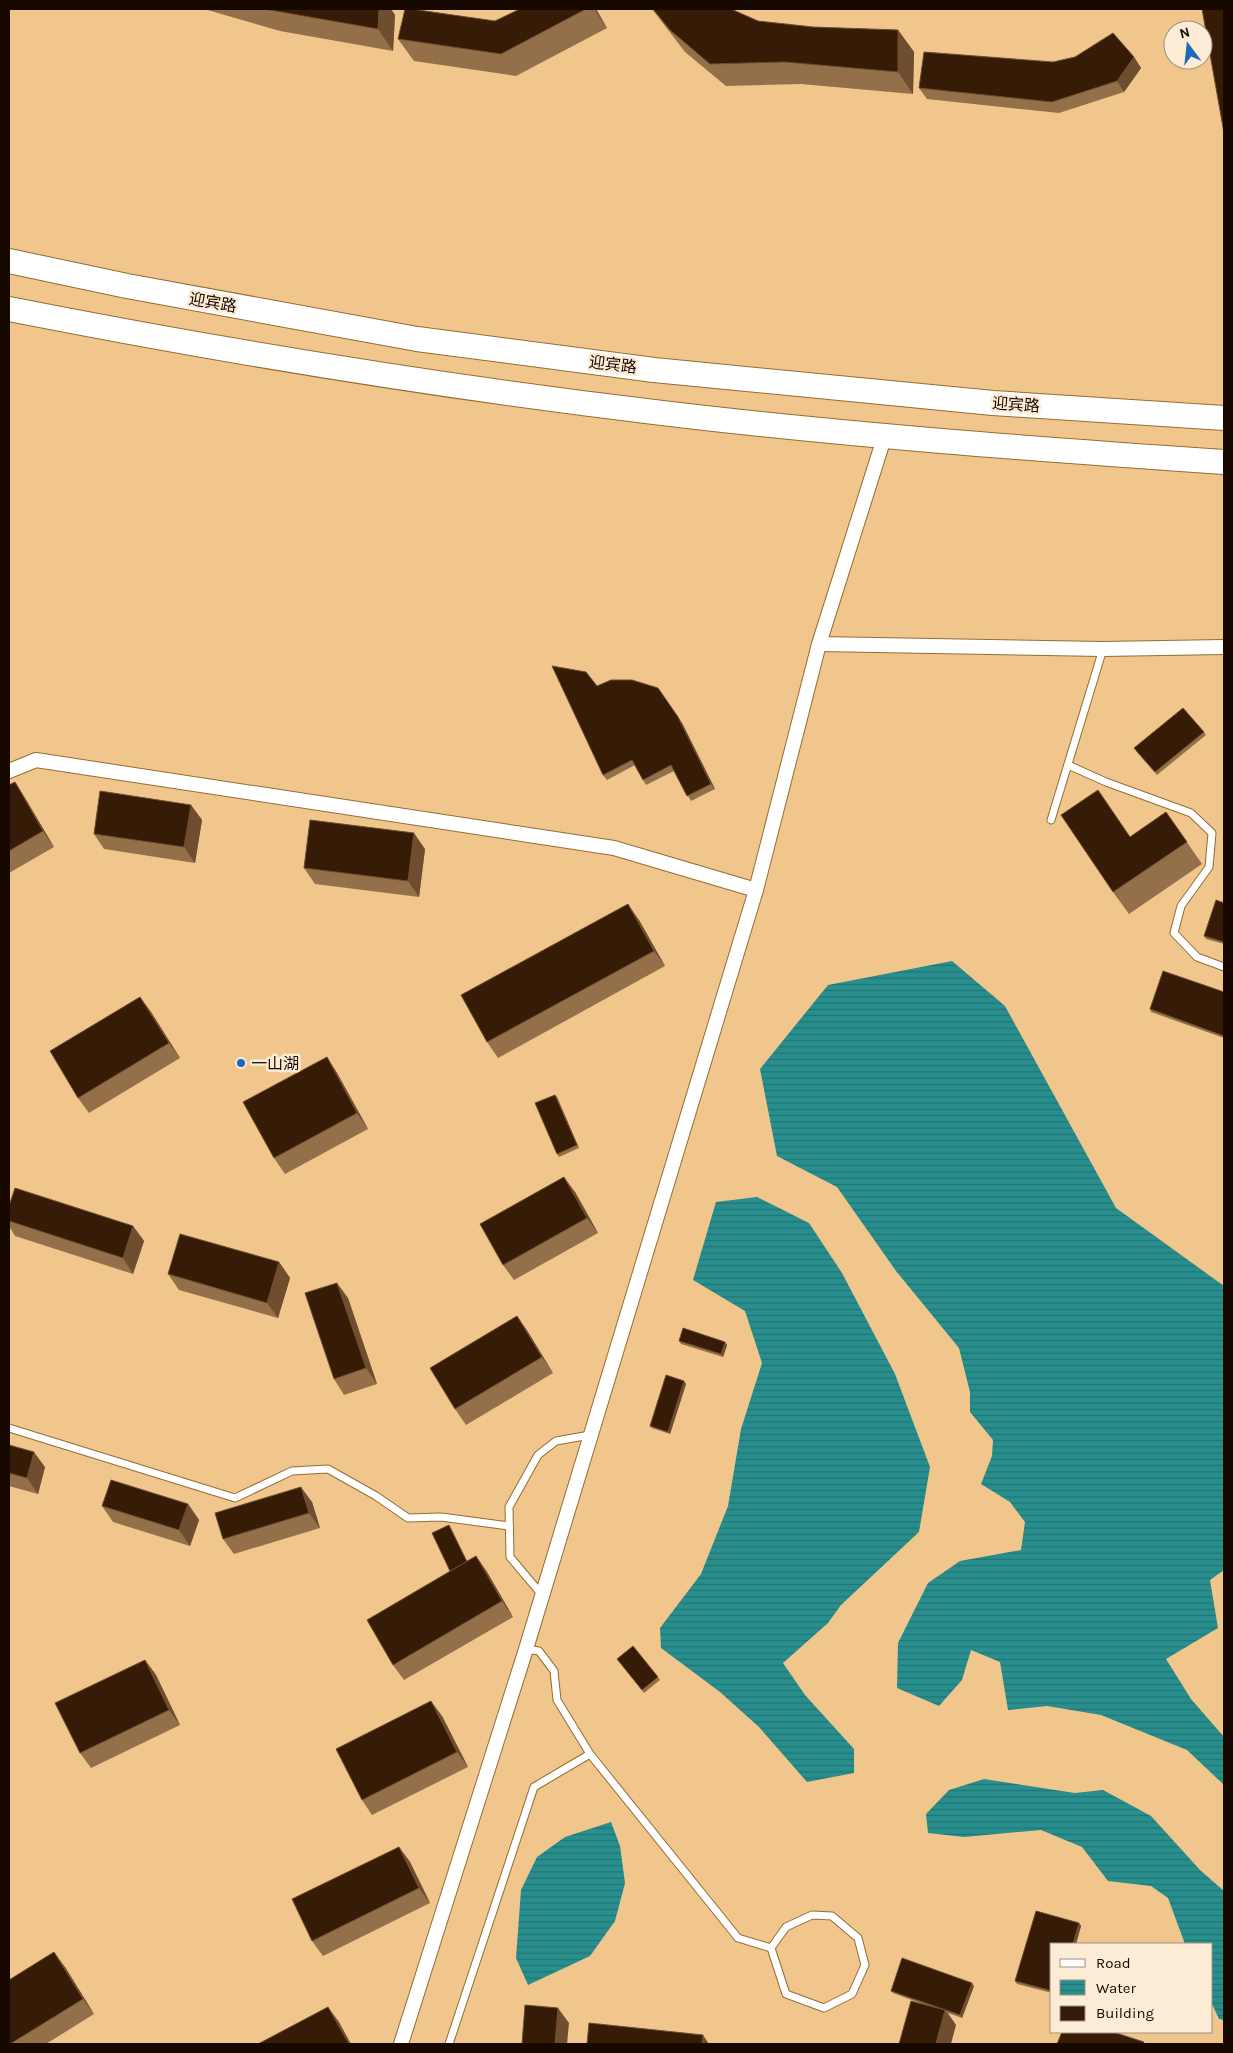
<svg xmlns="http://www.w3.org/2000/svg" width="1233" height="2053" font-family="Karla,'Noto Sans SC',sans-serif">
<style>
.water{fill:url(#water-rules)}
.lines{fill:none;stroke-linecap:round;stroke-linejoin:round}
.service-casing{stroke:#946d34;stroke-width:9}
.minor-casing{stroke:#946d34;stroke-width:16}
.trunk-casing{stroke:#946d34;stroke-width:26}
.service{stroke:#fff;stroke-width:7}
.minor{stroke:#fff;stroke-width:14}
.trunk{stroke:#fff;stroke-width:24}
.wall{fill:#93704a}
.shaded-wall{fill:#6e4e2f}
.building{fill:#361b07;stroke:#6e4e2f}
.poi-dot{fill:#2068b8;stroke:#fdecd5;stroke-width:2}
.labels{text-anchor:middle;stroke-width:5;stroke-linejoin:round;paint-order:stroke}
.street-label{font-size:16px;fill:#170800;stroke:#fdecd5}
.poi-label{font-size:16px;fill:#170800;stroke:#fdecd5;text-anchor:start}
</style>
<defs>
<pattern id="water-rules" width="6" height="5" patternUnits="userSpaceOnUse" patternTransform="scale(1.25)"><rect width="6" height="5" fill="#288f8e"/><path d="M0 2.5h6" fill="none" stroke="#217372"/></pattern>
</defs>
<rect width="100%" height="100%" fill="#f0c68c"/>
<g class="water">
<path d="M952 961 1005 1006 1116 1208 1224 1286V1570L1210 1580 1218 1628 1166 1659 1191 1699 1224 1737V1785L1187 1750 1101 1715 1047 1706 1008 1710 1000 1662 971 1650 962 1680 939 1706 897 1688 898 1643 928 1583 960 1561 1021 1550 1025 1522 1010 1502 981 1484 992 1456 993 1440 970 1412V1392L959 1348 896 1271 837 1187 777 1156 760 1069 828 985Z"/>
<path d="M757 1197 809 1223 842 1273 895 1374 930 1467 919 1532 841 1605 828 1623 783 1663 805 1695 854 1749V1773L807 1782 759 1727 720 1692 661 1648 660 1628 701 1574 728 1506 741 1429 762 1363 745 1311 693 1280 716 1202Z"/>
<path d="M984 1779 1075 1793 1103 1790 1151 1816 1200 1870 1224 1891V2020L1219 2019 1212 2004V1944H1185L1168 1898 1151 1886 1108 1881 1082 1847 1041 1830 964 1837 928 1833 926 1814 949 1790Z"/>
<path d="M611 1822 620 1846 625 1883 615 1921 590 1956 528 1985 516 1958 521 1890 537 1857 565 1837Z"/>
</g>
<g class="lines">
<g class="service-casing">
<g id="service">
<path d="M1068 765 1106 782 1191 813 1212 833 1209 867 1181 906 1174 933 1197 957 1224 967"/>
<path d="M1051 820 1103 649"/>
<path d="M9 1428 235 1498 292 1471 328 1469 376 1496 408 1518 441 1517 509 1526"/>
<path d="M542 1595 510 1557 509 1507 538 1455 556 1441 590 1435"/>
<path d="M526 1649 539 1651 554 1671 557 1700 590 1754"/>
<path d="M812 1915 832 1916 858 1938 865 1965 852 1994 824 2008 786 1994 771 1948 786 1927Z"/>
<path d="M449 2044 534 1787 590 1754 738 1938 771 1948"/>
</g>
</g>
<g class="minor-casing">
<g id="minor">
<path d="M819 644 1103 649 1224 647"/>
<path d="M9 771 36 760 614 848 756 890"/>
<path d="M401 2044 526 1649 756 890 819 644 885 435"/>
</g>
</g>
<g class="trunk-casing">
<g id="trunk">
<path d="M9 261 127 286 417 339 654 370 993 403 1224 418"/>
<path d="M9 309C222 351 437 386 654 412 843 435 1034 449 1224 462"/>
</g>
</g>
<use href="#service" class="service"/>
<use href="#minor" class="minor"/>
<use href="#trunk" class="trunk"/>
</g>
<g class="wall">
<path d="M204 9H391L395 15 393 51 280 31Z"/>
<path d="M520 9H596L607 28 516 76 414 61 398 39 495 21Z"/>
<path d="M652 9H731L758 21 813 27 898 30 914 52 913 94 801 84 726 86 685 52Z"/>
<path d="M1134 57 1141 68 1124 92 1059 113 927 99 919 88 1053 62Z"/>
<path d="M597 686 682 723 715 789 691 801 674 771 646 785 643 780 635 765 607 780 603 775Z"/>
<path d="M1204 732 1206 735 1157 775 1136 751Z"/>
<path d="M15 782 25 798 54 847 9 873V785Z"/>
<path d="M191 805 202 820 195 863 104 849 94 834Z"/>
<path d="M1166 812 1202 864 1129 914 1113 892 1131 836Z"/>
<path d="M425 849 419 897 315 884 304 868Z"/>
<path d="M1224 903V944L1206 939 1204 936Z"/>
<path d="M639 920 665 966 498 1058 487 1042Z"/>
<path d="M1224 992V1038L1151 1012 1150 1009Z"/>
<path d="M140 997 151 1012 180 1058 89 1113 78 1098Z"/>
<path d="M327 1057 337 1073 368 1129 285 1174 274 1158Z"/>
<path d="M555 1095 579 1148 559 1157 557 1154Z"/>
<path d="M575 1192 598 1233 514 1280 503 1265Z"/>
<path d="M9 1206 133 1226 144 1241 133 1274 15 1236 9 1226Z"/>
<path d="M279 1262 290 1278 278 1318 179 1290 168 1274Z"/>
<path d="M348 1298 377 1384 344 1395 334 1379Z"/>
<path d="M517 1316 528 1332 553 1373 466 1425 455 1409Z"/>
<path d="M679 1341 725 1342 727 1345 723 1357 681 1344Z"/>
<path d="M684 1381 686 1384 670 1434 652 1428 650 1426Z"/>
<path d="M9 1445 45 1467 38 1494 9 1486Z"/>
<path d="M312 1502 320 1528 234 1554 223 1539Z"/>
<path d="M188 1504 199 1520 190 1546 113 1522 102 1506Z"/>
<path d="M449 1525 467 1561 476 1556 487 1572 513 1617 404 1680 393 1665 450 1571Z"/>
<path d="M617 1659 658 1677 660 1680 644 1693Z"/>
<path d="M145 1660 156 1675 180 1725 91 1768 80 1753Z"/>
<path d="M442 1716 468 1767 372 1815 362 1800Z"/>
<path d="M399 1847 410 1862 430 1903 323 1956 312 1941Z"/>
<path d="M1036 1911 1079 1923 1081 1926 1076 1944H1052V1993L1017 1984 1015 1981Z"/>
<path d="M65 1967 94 2014 46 2044H9Z"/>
<path d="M974 1986 962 2018 948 2013 956 2025 920 2003 893 1993 891 1991Z"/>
</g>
<g class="shaded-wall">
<path d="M379 9H391L395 15 393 51 378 29Z"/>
<path d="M594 9H596L607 28Z"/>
<path d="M898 30 914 52 913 94 898 72Z"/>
<path d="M1134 57 1141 68 1124 92 1117 81Z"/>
<path d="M658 688 682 723 715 789 711 784Z"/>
<path d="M15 782 25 798 54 847 43 831Z"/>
<path d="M191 805 202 820 195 863 184 847Z"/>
<path d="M414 833 425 849 419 897 408 881Z"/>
<path d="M628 904 639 920 665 966 654 951Z"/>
<path d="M140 997 151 1012 180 1058 169 1043Z"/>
<path d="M327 1057 337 1073 368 1129 357 1113Z"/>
<path d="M555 1095 557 1097 579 1148 577 1145Z"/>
<path d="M564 1177 575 1192 598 1233 587 1218Z"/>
<path d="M133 1226 144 1241 133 1274 123 1258Z"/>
<path d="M279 1262 290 1278 278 1318 267 1303Z"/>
<path d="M337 1283 348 1298 377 1384 366 1368Z"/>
<path d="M517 1316 528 1332 553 1373 542 1357Z"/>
<path d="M725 1342 727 1345 723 1357 721 1354Z"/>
<path d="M684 1381 686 1384 670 1434 668 1432Z"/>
<path d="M34 1452 45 1467 38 1494 27 1478Z"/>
<path d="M301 1487 312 1502 320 1528 309 1513Z"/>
<path d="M188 1504 199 1520 190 1546 179 1530Z"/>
<path d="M476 1556 487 1572 513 1617 502 1601Z"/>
<path d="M145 1660 156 1675 180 1725 169 1710Z"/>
<path d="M431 1701 442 1716 468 1767 457 1752Z"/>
<path d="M399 1847 410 1862 430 1903 419 1888Z"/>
<path d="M1079 1923 1081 1926 1076 1944H1073Z"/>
<path d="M54 1952 65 1967 94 2014 83 1999Z"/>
<path d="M972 1983 974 1986 962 2018 960 2015Z"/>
<path d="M328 2007 339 2022 351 2044H349Z"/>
<path d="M558 2008 569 2023 567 2044H555Z"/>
<path d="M945 2010 956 2025 951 2044H936Z"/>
<path d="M703 2035 709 2044H702Z"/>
</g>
<g class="building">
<path d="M263 9H379L378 29 264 9Z"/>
<path d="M405 9H411L495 21 520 9H586L501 54 398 39Z"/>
<path d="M653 9H731L758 21 813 27 898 30V72L785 62 710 64 670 30Z"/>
<path d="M1202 9H1224V133Z"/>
<path d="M1113 33 1134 57 1117 81 1052 102 919 88 924 52 1053 62 1075 57Z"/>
<path d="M552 666 586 672 597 686 611 680H632L658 688 678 717 711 784 687 796 671 765 643 780 632 760 603 775Z"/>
<path d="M1183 708 1204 732 1155 772 1134 748Z"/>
<path d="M15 782 43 831 9 851V785Z"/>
<path d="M1098 790 1130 837 1166 812 1187 842 1113 892 1061 815Z"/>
<path d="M100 791 191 805 184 847 94 834Z"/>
<path d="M310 820 414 833 408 881 304 868Z"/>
<path d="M1216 900 1224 903V942L1204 936Z"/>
<path d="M628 904 654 951 487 1042 461 995Z"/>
<path d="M1163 971 1224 992V1036L1150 1009Z"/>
<path d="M140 997 169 1043 78 1098 50 1051Z"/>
<path d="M327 1057 357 1113 274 1158 243 1102Z"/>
<path d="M555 1095 577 1145 557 1154 535 1103Z"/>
<path d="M564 1177 587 1218 503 1265 480 1224Z"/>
<path d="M15 1188 133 1226 123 1258 9 1221V1206Z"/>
<path d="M180 1234 279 1262 267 1303 168 1274Z"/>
<path d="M337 1283 366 1368 334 1379 305 1293Z"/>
<path d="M517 1316 542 1357 455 1409 430 1368Z"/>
<path d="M683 1328 725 1342 721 1354 679 1341Z"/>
<path d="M666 1375 684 1381 668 1432 650 1426Z"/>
<path d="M9 1445 34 1452 27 1478 9 1473Z"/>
<path d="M111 1480 188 1504 179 1530 102 1506Z"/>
<path d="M301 1487 309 1513 223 1539 215 1513Z"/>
<path d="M449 1525 467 1562 450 1571 432 1533Z"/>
<path d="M476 1556 502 1601 393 1665 367 1620Z"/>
<path d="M633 1646 658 1677 642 1690 617 1659Z"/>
<path d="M145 1660 169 1710 80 1753 55 1703Z"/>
<path d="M431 1701 457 1752 362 1800 336 1749Z"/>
<path d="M399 1847 419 1888 312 1941 292 1899Z"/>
<path d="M1036 1911 1079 1923 1073 1944H1052V1991L1015 1981Z"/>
<path d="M54 1952 83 1999 10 2044H9V1980Z"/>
<path d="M902 1958 972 1983 960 2015 891 1991Z"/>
<path d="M911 2001 945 2010 936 2044H899Z"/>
<path d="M525 2005 558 2008 555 2044H522Z"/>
<path d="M328 2007 349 2044H258Z"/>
<path d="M589 2023 703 2035 702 2044H587Z"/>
<path d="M1062 2032H1113L1144 2042 1143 2044H1057Z"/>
</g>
<circle class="poi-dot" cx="241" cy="1063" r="5"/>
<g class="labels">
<g class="street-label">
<text transform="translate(213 302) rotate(10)" y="6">迎宾路</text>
<text transform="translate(613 364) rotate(7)" y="6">迎宾路</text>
<text transform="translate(1016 404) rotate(4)" y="6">迎宾路</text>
</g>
<g class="poi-label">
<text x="251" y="1069">一山湖</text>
</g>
</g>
<rect width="1233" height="2053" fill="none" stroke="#170800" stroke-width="20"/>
<rect x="1050" y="1943" width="162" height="90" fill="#fdecd5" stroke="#a19180"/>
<rect x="1060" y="1959" width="25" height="8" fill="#ffffff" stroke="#a19180"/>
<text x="1096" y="1968" font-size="15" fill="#170800">Road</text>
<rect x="1060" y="1980" width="25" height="15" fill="url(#water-rules)" stroke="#a19180"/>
<text x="1096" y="1993" font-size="15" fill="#170800">Water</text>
<rect x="1060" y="2006" width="25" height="15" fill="#361b07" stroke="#a19180"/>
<text x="1096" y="2018" font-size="15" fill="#170800">Building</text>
<g transform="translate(1188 45) rotate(345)"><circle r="24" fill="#fdecd5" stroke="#a19180"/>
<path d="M0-4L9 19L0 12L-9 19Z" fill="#2068b8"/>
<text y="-8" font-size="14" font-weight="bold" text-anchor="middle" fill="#170800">N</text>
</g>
</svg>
